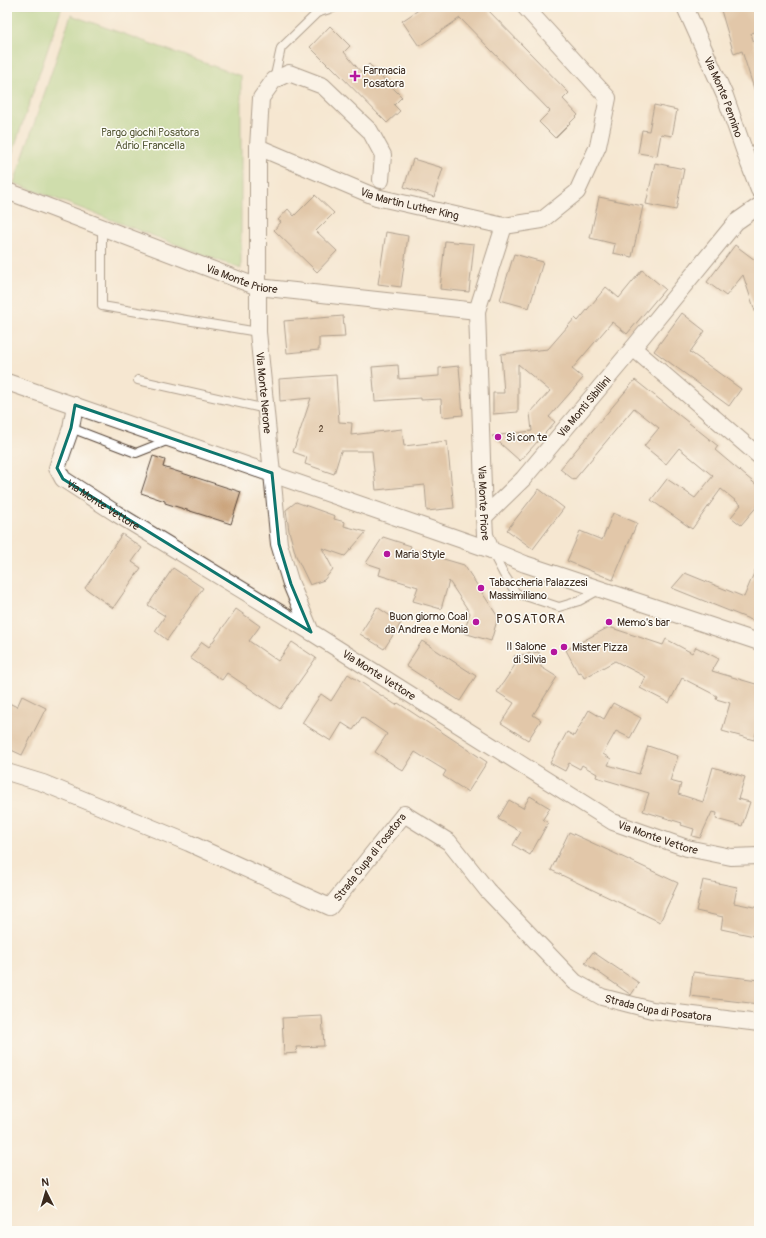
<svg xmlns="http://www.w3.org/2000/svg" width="766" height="1238" font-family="Pangolin,sans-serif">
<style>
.green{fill:#a0d07f;stroke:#6e7d4e}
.building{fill:#c9a178}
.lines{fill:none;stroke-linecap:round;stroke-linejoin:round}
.service-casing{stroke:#574639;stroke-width:10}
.minor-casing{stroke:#574639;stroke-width:18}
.service{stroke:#fff;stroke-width:8}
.minor{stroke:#fff;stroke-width:16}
.marked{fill:none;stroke:#0f766e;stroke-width:3;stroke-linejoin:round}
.poi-dot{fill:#b5179e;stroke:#fdfcf7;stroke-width:1.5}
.labels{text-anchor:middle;stroke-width:3;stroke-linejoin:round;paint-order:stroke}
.number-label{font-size:9px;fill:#5e4834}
.poi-label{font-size:11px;fill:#3b2a1e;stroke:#fdfcf7;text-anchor:start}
.street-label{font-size:11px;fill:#3b2a1e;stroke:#fdfcf7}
.park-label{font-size:11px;fill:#595c3b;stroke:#fdfcf7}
.quarter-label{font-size:13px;letter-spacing:1px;fill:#3b2a1e;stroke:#fdfcf7}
</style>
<rect width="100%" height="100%" fill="#fdfcf7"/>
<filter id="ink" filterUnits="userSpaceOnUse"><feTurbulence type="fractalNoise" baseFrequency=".025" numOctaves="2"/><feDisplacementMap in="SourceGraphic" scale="8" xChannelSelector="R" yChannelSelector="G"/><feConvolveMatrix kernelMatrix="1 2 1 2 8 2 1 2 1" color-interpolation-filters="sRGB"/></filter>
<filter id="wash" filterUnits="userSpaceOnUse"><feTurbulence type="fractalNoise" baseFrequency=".012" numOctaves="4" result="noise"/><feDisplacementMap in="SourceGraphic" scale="16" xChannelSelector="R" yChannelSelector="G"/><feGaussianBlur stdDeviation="0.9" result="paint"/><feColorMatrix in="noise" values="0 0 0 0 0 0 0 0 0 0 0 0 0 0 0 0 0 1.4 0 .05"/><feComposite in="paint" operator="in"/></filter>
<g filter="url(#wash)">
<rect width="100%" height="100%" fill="#f6e7d1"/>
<g class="green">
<path d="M7 7H62L7 169Z"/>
<path d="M71 15 241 76V269L14 183Z"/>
</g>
<g id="blocks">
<g class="building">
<path d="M423 7H485L569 93 563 99 578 115 555 138 539 122 550 111 460 18 419 46 402 21Z"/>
<path d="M720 7H759V31L751 33 759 60V95H756L742 51 734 54Z"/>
<path d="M330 26 350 46 344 52 361 72 369 64 402 97 394 105 400 111 387 123 330 65 329 66 310 47Z"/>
<path d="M654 105 677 110 672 136 661 134 657 156 638 153 642 130 649 131Z"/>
<path d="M413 159 443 168 434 197 404 187Z"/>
<path d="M655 163 684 169 676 210 646 204Z"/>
<path d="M315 195 334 213 316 231 337 251 317 272 274 230 281 222 278 220 288 209 294 216Z"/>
<path d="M599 197 643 206 632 257 613 253 615 244 590 238Z"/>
<path d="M386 232 408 236 401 287 378 284Z"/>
<path d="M445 241 474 244 469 292 440 289Z"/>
<path d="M735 245 759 263V317H757L743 275 726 296 707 282Z"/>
<path d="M514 254 543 262 529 308 500 300Z"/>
<path d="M642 270 665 289 627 334 612 322 572 369 583 378 549 417 555 422 520 461 492 436 532 431 530 413 550 391 518 364V412L493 414V393H504L501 354 548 349 575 318 578 321 606 287 619 298Z"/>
<path d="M682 313 705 331 690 352 741 389 729 406 654 351Z"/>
<path d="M343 316 345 337 319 338V350L287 353 284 321Z"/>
<path d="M398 365 399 379 439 376V368L459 366 463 415 442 417 441 399 421 400V398L375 401 372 367Z"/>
<path d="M336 375 339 422 352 423 351 435 402 429 404 446 447 441 454 508 427 511 425 485 376 490 372 451H341L334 474 305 464 307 457 293 452 311 398 280 401 279 379Z"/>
<path d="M635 380 718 446 715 450 759 487V504L741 525 731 517 741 505 721 489 692 529 651 500 667 479 695 498 713 476 679 448 666 464 644 446 659 428 634 408 574 480 560 469Z"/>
<path d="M153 456 165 460 163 467 241 492 231 524 165 503V501L141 493Z"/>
<path d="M539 489 564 508 533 549 507 530Z"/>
<path d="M296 502 335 516 334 519 345 522 344 526 366 532 345 556 322 548 333 569 324 580 310 585 296 556 289 531 286 510Z"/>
<path d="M613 513 637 523 613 580 567 561 580 531 602 540Z"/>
<path d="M122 534 142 548 132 562 141 568 113 608 85 588Z"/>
<path d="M383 537 411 546 410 549 464 565 498 617 491 641 464 633 470 613 449 581 441 609 413 601 418 587 379 575 381 568 366 563Z"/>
<path d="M759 561V623L672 588 685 573 744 597Z"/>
<path d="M173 568 203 588 167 640 155 631 165 616 148 605Z"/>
<path d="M377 607 401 623 384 649 360 634Z"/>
<path d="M236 609 260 626 249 641 278 661 292 642 316 658 280 709 227 673 222 680 190 658 202 642 209 647Z"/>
<path d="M609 627 663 645 666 639 692 653 696 647 719 659 712 671 759 685V723L754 740 722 731 730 703 716 699 717 696 682 678 669 703 640 688 646 677 615 661 584 678 581 672 578 673 566 650Z"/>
<path d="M422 641 476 676 460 701 406 666Z"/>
<path d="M539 652 541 667 557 677 533 715 541 720 528 740 501 723 514 703 497 692 515 665 514 656Z"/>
<path d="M348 674 396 705 398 703 487 762 468 792 443 776 446 771 415 752 403 771 375 752 387 734 362 717 353 730 342 723 331 741 302 723 321 694 331 701Z"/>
<path d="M22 696 46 708 22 755 7 748V702L17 707Z"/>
<path d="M613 703 641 718 630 738 616 731 603 754 611 759 608 765 639 774 648 746 678 756 670 781 681 784 678 794 703 802 713 767 745 777 738 799 750 802 742 826 716 819 717 813 712 812 700 838 692 836 694 829 681 825 682 823 643 811 649 793 596 777 597 774 582 765 580 769 569 763 565 771 550 763 567 732 574 736 589 710 604 719Z"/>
<path d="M530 796 550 808 543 819 548 823 530 855 513 845 521 832 498 819 509 800 523 808Z"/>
<path d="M569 832 678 883 660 922 551 870Z"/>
<path d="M703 880 737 887 734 903 759 908V937L721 929 723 917 696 911Z"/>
<path d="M593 952 639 983 631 995 585 963Z"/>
<path d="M693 972 759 980V1004L690 996Z"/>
<path d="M322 1016 324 1046 296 1047 297 1053 284 1054 282 1018Z"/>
</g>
</g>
</g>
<g filter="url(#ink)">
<use href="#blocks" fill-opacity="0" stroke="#574639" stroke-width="1"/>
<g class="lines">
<g class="service-casing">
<g id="service">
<path d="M274 80 281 48 317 13 336 7"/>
<path d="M102 227V306L258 332"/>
<path d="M138 380 266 409"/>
<path d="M71 428 136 453 169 440"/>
<path d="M492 552 503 573 516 593 559 607 579 601 599 590"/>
</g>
</g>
<g class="minor-casing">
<g id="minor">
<path id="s1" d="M685 7 725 96 749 164 759 190"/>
<path id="s2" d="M258 147V332L279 544 291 584 311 632"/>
<path id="s3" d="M381 180 383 155 370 131 323 86 289 73 274 80 261 98 258 147 376 197 504 226 542 220 577 192 598 146 608 98 525 7"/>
<path id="s4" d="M7 191 258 287 477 311 484 517 485 535 491 550"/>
<path d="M477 311 504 226"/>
<path d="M633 348 759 456"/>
<path d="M7 382 491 550 525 564 759 642"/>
<path id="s5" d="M75 405 71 428 57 468 63 479 117 514 311 632 613 822 687 848 731 857 759 856"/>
<path id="s6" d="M484 517 523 479 633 348 736 222 759 206"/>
<path id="s7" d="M7 772 43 783 189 843 330 907 404 814 449 842 487 890 575 982 602 997 652 1010 759 1023"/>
</g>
</g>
<use href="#service" class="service"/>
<use href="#minor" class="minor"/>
</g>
</g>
<path d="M0 0H766V1238H0ZM75 405 272 473 279 544 291 584 311 632 63 479 57 468 71 428Z" fill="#f6e7d1" fill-opacity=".55" fill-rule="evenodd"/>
<path class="marked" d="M75 405 272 473 279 544 291 584 311 632 63 479 57 468 71 428Z"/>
<g class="poi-dot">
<path d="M353 70h4v4h4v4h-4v4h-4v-4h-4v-4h4z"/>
<circle cx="498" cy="437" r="4"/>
<circle cx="387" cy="554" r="4"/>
<circle cx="481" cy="588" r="4"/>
<circle cx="476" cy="622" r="4"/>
<circle cx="609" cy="622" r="4"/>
<circle cx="564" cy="647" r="4"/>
<circle cx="554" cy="652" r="4"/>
</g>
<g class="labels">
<g class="number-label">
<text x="321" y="432">2</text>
</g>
<g class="poi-label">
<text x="363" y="74">Farmacia<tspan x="363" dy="13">Posatora</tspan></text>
<text x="506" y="441">Sì con te</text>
<text x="395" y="558">Maria Style</text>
<text x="489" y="586">Tabaccheria Palazzesi<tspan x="489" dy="13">Massimiliano</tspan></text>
<text x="468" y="620" text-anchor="end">Buon giorno Coal<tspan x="468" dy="13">da Andrea e Monia</tspan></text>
<text x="617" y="626">Memo's bar</text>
<text x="546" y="650" text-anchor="end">Il Salone<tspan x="546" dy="13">di Silvia</tspan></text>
<text x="572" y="651">Mister Pizza</text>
</g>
<g class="street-label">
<text dy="4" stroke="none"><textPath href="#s1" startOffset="98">Via Monte Pennino</textPath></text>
<text dy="4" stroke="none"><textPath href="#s3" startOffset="404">Via Martin Luther King</textPath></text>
<text dy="4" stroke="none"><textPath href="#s4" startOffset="251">Via Monte Priore</textPath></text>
<text dy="4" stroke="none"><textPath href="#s2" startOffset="246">Via Monte Nerone</textPath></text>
<text dy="4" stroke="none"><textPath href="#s6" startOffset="149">Via Monti Sibillini</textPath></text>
<text dy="4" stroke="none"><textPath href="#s4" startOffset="681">Via Monte Priore</textPath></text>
<text dy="4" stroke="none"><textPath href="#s5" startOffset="126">Via Monte Vettore</textPath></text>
<text dy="4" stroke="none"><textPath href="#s5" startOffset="450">Via Monte Vettore</textPath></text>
<text dy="4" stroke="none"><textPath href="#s5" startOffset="774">Via Monte Vettore</textPath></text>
<text dy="4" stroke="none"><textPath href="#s7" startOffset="414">Strada Cupa di Posatora</textPath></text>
<text dy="4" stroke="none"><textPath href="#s7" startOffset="799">Strada Cupa di Posatora</textPath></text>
</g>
<g class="park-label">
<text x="150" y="136">Pargo giochi Posatora<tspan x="150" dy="13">Adrio Francella</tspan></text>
</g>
<g class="quarter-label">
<text x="531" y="623">POSATORA</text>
</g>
</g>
<rect width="766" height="1238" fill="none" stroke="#fdfcf7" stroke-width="24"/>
<g transform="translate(46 1192) rotate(355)" stroke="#fdfcf7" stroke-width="3" paint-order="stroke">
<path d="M0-3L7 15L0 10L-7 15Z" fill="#3b2a1e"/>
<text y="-6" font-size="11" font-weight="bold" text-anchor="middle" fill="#3b2a1e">N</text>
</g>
</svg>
